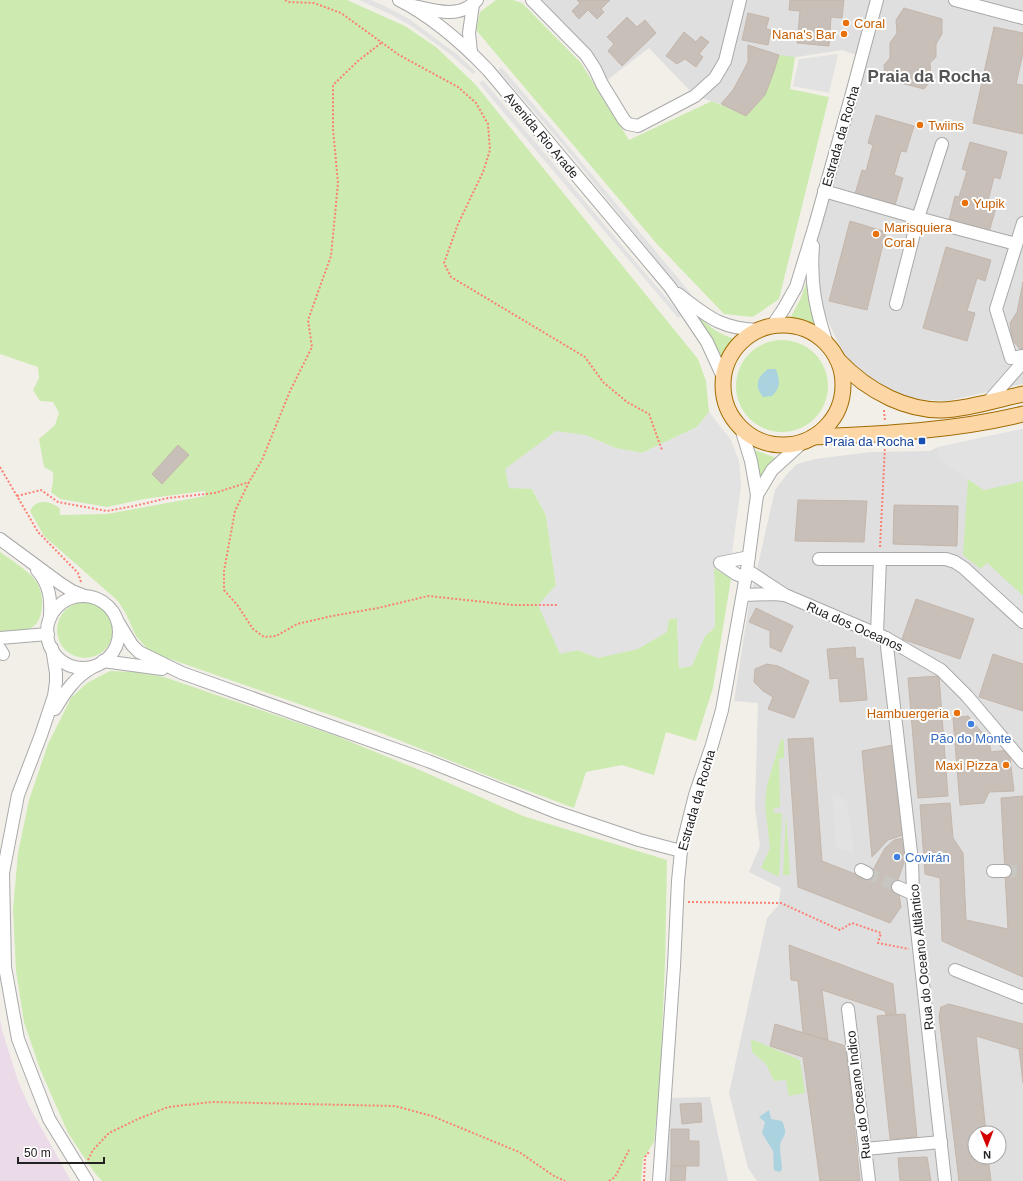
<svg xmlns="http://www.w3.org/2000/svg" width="1023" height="1181" font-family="Helvetica,sans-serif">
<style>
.residential{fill:#e0dfdf;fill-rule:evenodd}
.industrial{fill:#ebdbe8}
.grass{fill:#cdebb0}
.parking{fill:#e2e2e2}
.water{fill:#aad3df}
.building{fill:#c7bfb8;stroke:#c4b6ab}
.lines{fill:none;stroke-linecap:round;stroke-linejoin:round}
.minor-tunnel{stroke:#c8c6c1;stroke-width:12;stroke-dasharray:12 6;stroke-linecap:butt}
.minor-casing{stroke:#a9a9a9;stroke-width:14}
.major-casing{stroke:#a06b00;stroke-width:17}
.path{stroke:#fa8072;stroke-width:2;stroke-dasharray:2 2;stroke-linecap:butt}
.minor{stroke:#fff;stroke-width:12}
.major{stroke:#fcd6a4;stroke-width:15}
.food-dot{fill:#e8710a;stroke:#fff;stroke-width:1.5}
.transit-dot{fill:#1a4fb4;stroke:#fff;stroke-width:1.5}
.shop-dot{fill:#3f7fe0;stroke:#fff;stroke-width:1.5}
.labels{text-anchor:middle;stroke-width:4;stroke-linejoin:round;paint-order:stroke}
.food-label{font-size:13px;fill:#c56008;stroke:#fff;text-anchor:start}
.street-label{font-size:13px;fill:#222;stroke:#fff}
.transit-label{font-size:13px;fill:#164399;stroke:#fff;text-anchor:end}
.shop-label{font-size:13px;fill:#366cbe;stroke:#fff}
.district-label{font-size:17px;font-weight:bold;fill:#555;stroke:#fff}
</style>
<rect width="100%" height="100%" fill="#f2efe9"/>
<g class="residential">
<path d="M532 0H1023V384L947 401 911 399 888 391 856 368 846 358 834 334 813 287 815 225 862 57 842 50 791 58 779 56 773 74 765 95 746 116 721 104 695 96 649 48 602 84 595 69Z"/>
<path d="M1023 429V1181H757L748 1168 729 1093 767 918 778 906 781 888 749 872 760 846 755 807 758 703 734 701 749 604 775 490 788 473 797 464 815 459 871 452 930 451 938 447ZM975 1133H999V1157H975Z"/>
<path d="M710 1097 728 1181H659L665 1098Z"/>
</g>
<path class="industrial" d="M0 1018 2 1030 18 1081 29 1106 71 1181H0Z"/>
<g class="grass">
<path d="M0 0H347L405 26 436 47 475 84 698 359 706 381 709 412 697 427 642 453 615 448 585 435 532 489 546 515 556 585 560 653 578 650 598 658 669 619 677 618 679 668 691 666 705 636 715 627 714 568 731 579 713 688 696 741 666 732 654 775 622 765 586 772 574 808 501 781 376 731 150 652 136 636 126 614 118 601 44 536 30 511C36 498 52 501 60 509V515L107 514 205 496V491L144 499 107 507 60 499 51 492 53 482V472L44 467 39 439 55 425 59 413 53 402 40 401 33 390 39 378 38 367 0 354Z"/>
<path d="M496 0H513L522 3 581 63 629 140 712 101 746 116 765 95 773 74 779 55 795 57 790 89 829 97 779 299 753 317 724 314 656 243 476 30 480 12Z"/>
<path d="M808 278 817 329 802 324 788 322 800 300Z"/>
<path d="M696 315C710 327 722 337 740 340L733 347 723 363 715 345Z"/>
<circle cx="782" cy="386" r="46"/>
<path d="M752 449 779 459 760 485Z"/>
<path d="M968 479 984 490 1023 481V596L987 563 981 569 963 555Z"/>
<path d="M0 552C9 558 31 573 36 581 40 587 42 595 42 602 43 629 24 636 0 631Z"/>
<circle cx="85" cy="630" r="28"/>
<path d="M110 671 134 672 164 677 334 735 422 771 523 816 667 860 665 963 660 1082 654 1142 643 1159 641 1181H102L94 1172 68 1133 40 1069 24 1022 16 971 13 909 18 853 29 800 48 744 71 698 87 683Z"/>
<path d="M781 739 784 741V758L779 759 780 807 773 809 774 813H782L779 877 761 868 770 848 765 805 767 785Z"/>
<path d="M786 813 790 875H783Z"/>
<path d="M751 1039 800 1060 805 1093 789 1096 786 1080 774 1081 766 1064 752 1052Z"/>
</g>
<g class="parking">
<path d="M359 0H371L385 6 409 19 458 55 476 72 473 74 451 55 413 27 392 15Z"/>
<path d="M838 54 829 93 793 86 799 59Z"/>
<path d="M501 67 535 106 692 295 689 298 664 269 558 139 498 70Z"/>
<path d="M483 80 651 280 682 316 678 318 510 120 479 83Z"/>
<path d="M709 412 731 440 739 461 741 486 732 553 719 557 714 568 715 627 705 636 692 666 679 668 677 618 669 619 667 632 638 649 598 658 578 650 560 654 538 605 556 585 546 515 532 489 509 488 505 469 556 431 585 435 615 448 642 453 697 427Z"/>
<path d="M1023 429V481L984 490 942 462 938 456V447Z"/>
<path d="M987 563 1023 596V613L978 573Z"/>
<path d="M832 793 847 801 854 853 836 847Z"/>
</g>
<g class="water">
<path d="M768 369H776C780 382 781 386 772 396L763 397C754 386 757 377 768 369Z"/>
<path d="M769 1110 771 1119 782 1121C790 1138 780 1135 780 1148 780 1155 782 1162 782 1170L779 1172 774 1170 773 1151 762 1133 765 1122 759 1117Z"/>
</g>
<g class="building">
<path d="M577 0H610L601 9 604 12 597 19 588 10 579 19 572 11 580 3Z"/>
<path d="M790 0H844L842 18 831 17 829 46 797 43 800 11 789 10Z"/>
<path d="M904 8 942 19V34L936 44V57L930 63 931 80 924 89 885 79 884 65 890 58V43L897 33 896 20Z"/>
<path d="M748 13 769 18 766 29 771 30 768 45 742 40Z"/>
<path d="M627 17 637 27 645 20 656 33 622 66 608 51 614 44 607 37Z"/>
<path d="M994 27 1023 33V53L1016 84 1023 85V134L973 123Z"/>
<path d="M684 32 696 42 701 36 709 42 699 54 703 57 696 67 685 59 677 64 666 56Z"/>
<path d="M748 45 779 55 773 74 765 95 746 116 721 104 733 90 748 62Z"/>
<path d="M876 115 914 126 906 152 901 151 894 175 903 178 895 205 855 194 862 170 866 171 873 145 868 143Z"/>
<path d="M970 142 1007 152 1000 179 994 177 988 201 997 204 989 232 949 220 955 196 959 197 967 171 962 169Z"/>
<path d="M850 221 886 232 867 310 829 301Z"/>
<path d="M946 247 991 260 985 281 977 278 967 311 975 313 967 341 923 328Z"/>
<path d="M1023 282V348L1020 349 1012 340 1010 323 1017 312Z"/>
<path d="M178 445 189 455 162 484 152 474Z"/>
<path d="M798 500 867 501 864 542 795 541Z"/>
<path d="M894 505 958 506 957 546 893 544Z"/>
<path d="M916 599 974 619 960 659 902 639Z"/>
<path d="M756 608 793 626 781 652 770 647V631L749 622Z"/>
<path d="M855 647 856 659 863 658 867 700 840 702 838 678 830 679 827 649Z"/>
<path d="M993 654 1023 664V711L979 697Z"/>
<path d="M767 664 778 666 809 681 794 718 768 709 773 697 763 691 754 682 755 669Z"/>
<path d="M939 676 948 796 918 798 908 678Z"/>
<path d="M968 716 989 741 991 752 1009 750 1014 791 989 792 984 803 960 805 953 718Z"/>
<path d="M813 738 822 861 868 879 885 848 894 840 903 838 905 860 897 882 901 907 890 923 798 887 788 739Z"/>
<path d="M893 745 903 835 888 840 872 857 862 751Z"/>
<path d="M1023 796V977L942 941 940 878 925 874 920 805 950 803 953 838 963 853 966 920 1008 929 1001 798Z"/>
<path d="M789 945 893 984 896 1014 886 1015 885 1011 822 990 828 1040 803 1033 798 981 791 980Z"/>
<path d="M949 1004 1023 1024V1048L1019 1049 976 1036 986 1133H975V1157H988L991 1181H959L939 1016 941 1007Z"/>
<path d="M905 1014 917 1137 890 1139 877 1016Z"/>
<path d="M775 1024 846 1046 860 1181H820L803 1057 770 1046Z"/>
<path d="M1023 1048V1083L1019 1049Z"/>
<path d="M701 1103 702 1122 682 1124 680 1104Z"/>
<path d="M671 1129H689V1141H699V1166H671Z"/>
<path d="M927 1157 931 1181H900L898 1158Z"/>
<path d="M671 1166H686L685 1181H670Z"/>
</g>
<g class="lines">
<g class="minor-tunnel">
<path d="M1005 871H1023"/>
<path d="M867 873 898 887"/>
</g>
<g class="minor-casing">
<g id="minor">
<path d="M399 0C431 16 463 44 488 70L670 287 707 342 723 377"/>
<path d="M532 0 586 55 595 69 602 84 624 120 628 124 638 126 695 96 715 78 725 61 740 0"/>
<path d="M955 0 1023 18"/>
<path d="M414 6C435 11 460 19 477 0"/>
<path d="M471 52 469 33 473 4"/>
<path d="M824 191 918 218 1016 244"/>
<path d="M1023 223 996 309 1011 358 1023 356"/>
<path d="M813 246C810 285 816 311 828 347"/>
<path d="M678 294C708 317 721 329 760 330"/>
<path d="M896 304 918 218 942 144"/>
<path d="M772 326 783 310 796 287 815 225 851 97 877 0"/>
<path d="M989 401 1023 362"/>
<path d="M757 495 772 470 805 440"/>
<path d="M0 539 61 584 72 591 85 596"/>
<path d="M819 559H880L877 633"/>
<path d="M880 559H946L955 562 964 568 1023 622"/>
<path d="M37 570C50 585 51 599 50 618"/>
<path d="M747 570 785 595 886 638 941 670 967 696 1023 762"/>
<path d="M746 578 736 574 720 563 749 557"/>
<path d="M743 595 774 594 784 595"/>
<circle cx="83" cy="632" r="36"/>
<path d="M118 622 132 645 139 652 182 673 428 761 556 812 639 840 681 851"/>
<path d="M0 638 48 634"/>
<path d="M886 638 912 861 913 894 945 1181"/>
<path d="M52 648 56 673V682L54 696 41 735 18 795 3 873 5 967 18 1039 49 1119 87 1181"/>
<path d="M0 649 3 654"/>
<path d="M103 661 162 669"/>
<path d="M55 709C65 692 75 677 93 667"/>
<path d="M861 870 867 873"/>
<path d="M993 871H1005"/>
<path d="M898 887 913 894"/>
<path d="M955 970 1023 997"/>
<path d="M848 1009 869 1181"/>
<path d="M865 1149 941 1142"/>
<path d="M659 1181 674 966 678 881 681 851 695 795 712 745 722 710 747 570 757 495 751 461 741 428"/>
</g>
</g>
<g class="major-casing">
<g id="major">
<circle cx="783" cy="385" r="60"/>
<path d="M837 359C867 391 910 415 954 409 977 406 1000 399 1023 394"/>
<path d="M813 437C884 434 954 431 1023 414"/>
</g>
</g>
<g class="path">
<path d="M285 0 289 2 314 3 341 13 399 55 458 87 476 103 488 124 490 150 483 172 458 224 444 263 451 277 585 357 603 382 627 402 649 414 662 450"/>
<path d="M381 43 358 61 333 85V129L338 183 331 256 308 320 312 347 290 391 262 460 249 482 235 511 224 571V590L238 606 253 629 264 637 276 636 297 624 332 616 378 608 428 596 513 605H557"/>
<path d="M884 410 885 422"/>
<path d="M0 467 38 532 78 573 81 582"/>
<path d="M17 496 41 490 58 502 107 511 134 506 168 498 215 493 249 482"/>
<path d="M880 547 885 446"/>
<path d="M688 902 781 903 840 930 852 923 881 933 878 943 909 949"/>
<path d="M88 1160 93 1150 109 1133 138 1119 168 1107 212 1102 395 1106 432 1116 519 1152 554 1176 565 1181"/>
<path d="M609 1181 615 1177 629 1150"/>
<path d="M644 1181 645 1157 649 1152"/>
</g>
<use href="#minor" class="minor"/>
<use href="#major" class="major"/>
</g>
<g class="food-dot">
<circle cx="846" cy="23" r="4"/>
<circle cx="844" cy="34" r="4"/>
<circle cx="920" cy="125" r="4"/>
<circle cx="965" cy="203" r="4"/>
<circle cx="876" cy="234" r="4"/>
<circle cx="957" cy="713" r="4"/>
<circle cx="1006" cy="765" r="4"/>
</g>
<rect class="transit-dot" x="918" y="437" width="8" height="8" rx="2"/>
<g class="shop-dot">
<circle cx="971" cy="724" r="4"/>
<circle cx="897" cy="857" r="4"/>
</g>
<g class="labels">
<g class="food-label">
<text x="854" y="28">Coral</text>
<text x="836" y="39" text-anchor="end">Nana's Bar</text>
<text x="928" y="130">Twiins</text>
<text x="973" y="208">Yupik</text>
<text x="884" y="232">Marisquiera<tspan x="884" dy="15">Coral</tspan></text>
<text x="949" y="718" text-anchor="end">Hambuergeria</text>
<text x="998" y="770" text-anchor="end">Maxi Pizza</text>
</g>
<g class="street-label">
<text transform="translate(542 135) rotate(50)" y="5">Avenida Rio Arade</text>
<text transform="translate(840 136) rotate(-74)" y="5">Estrada da Rocha</text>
<text transform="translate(855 626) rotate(24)" y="5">Rua dos Oceanos</text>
<text transform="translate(696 800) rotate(-74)" y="5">Estrada da Rocha</text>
<text transform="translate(921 957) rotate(-96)" y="5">Rua do Oceano Altlântico</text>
<text transform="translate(858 1095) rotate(-97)" y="5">Rua do Oceano Indico</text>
</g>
<g class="transit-label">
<text x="914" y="446">Praia da Rocha</text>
</g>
<g class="shop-label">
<text x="971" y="743">Pão do Monte</text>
<text x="905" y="862" text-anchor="start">Covirán</text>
</g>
<g class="district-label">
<text x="929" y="82">Praia da Rocha</text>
</g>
</g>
<g transform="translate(987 1145) rotate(179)"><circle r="19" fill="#ffffff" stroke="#a7a7a7"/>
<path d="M0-3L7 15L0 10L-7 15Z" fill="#d40000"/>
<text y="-6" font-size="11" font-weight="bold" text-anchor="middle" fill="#222222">N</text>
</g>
<path d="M18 1157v6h86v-6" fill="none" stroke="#222222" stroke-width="2"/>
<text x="24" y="1157" font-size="12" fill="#222222" stroke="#ffffff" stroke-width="3" paint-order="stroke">50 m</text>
</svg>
